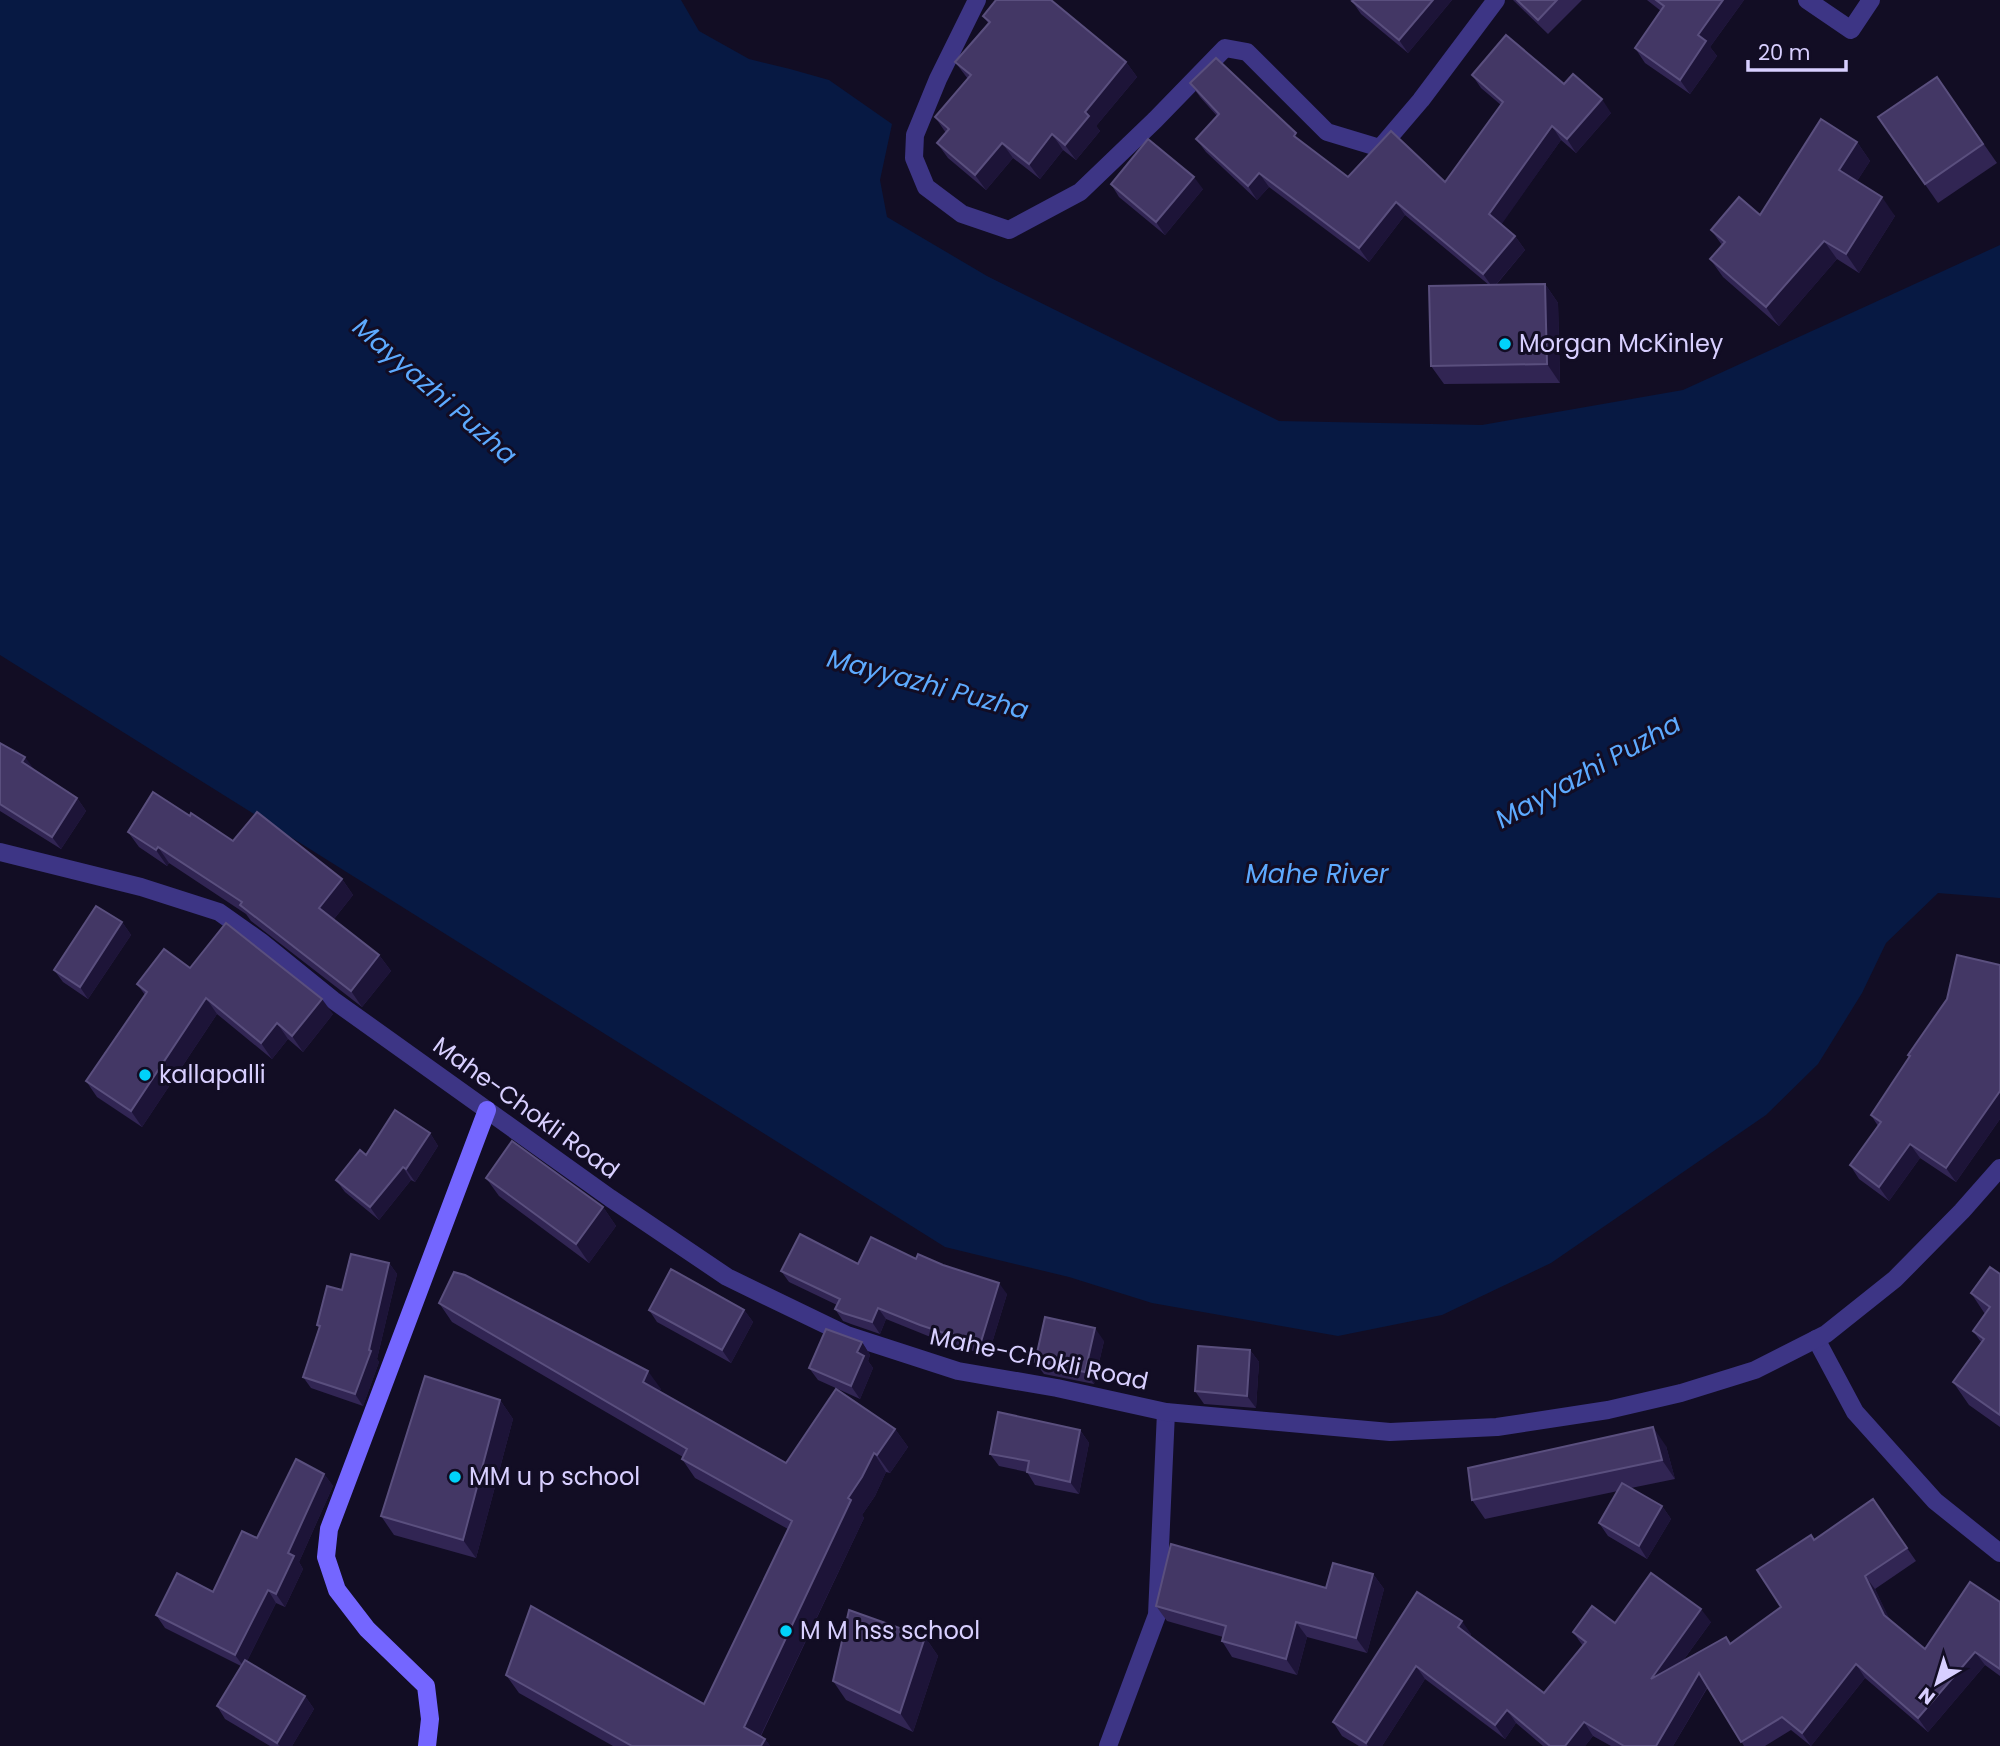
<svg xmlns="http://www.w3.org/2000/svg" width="2000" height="1746" font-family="Poppins,sans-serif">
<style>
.water{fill:#071943}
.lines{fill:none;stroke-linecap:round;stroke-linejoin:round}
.minor{stroke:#3d3585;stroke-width:18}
.tertiary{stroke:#3d3585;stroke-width:18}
.secondary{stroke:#7466ff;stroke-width:18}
.wall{fill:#312553}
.shaded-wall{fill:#1d1438}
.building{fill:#433765;stroke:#5a4f7e;stroke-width:2}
.poi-dot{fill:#00d2fa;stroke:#120d24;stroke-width:2.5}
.labels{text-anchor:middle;stroke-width:6;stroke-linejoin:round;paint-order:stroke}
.poi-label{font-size:24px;fill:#d8cfff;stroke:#120d24;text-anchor:start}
.street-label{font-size:24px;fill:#d8cfff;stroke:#120d24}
.water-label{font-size:26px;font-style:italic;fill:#5daaff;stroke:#120d24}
</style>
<rect width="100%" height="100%" fill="#120d24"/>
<path class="water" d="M0 0H681L699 31 749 59 790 69 829 80 892 124 880 180 887 217 987 276 1279 421 1482 425 1683 390 2000 245V898L1938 893 1886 943 1862 993 1818 1064 1766 1115 1551 1263 1442 1315 1338 1336 1152 1303 1069 1277 945 1247 0 655Z"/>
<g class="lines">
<g class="minor">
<path d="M977 0 938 79 915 135 914 158 926 187 962 214 1009 230 1080 192 1155 120 1225 48 1247 52 1327 132 1380 148 1421 100 1496 0"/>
<path d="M1807 0 1851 30 1871 0"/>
<path d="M1816 1339 1855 1412 1935 1501 2000 1553"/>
<path d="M1108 1746 1157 1615 1166 1412"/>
</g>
<path class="tertiary" d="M0 852 141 887 219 912 260 941 333 1000 610 1198 727 1277 847 1335 958 1371 1057 1388 1166 1412 1390 1432 1497 1427 1608 1410 1681 1393 1755 1370 1826 1334 1895 1279 1962 1211 2000 1168"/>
<path class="secondary" d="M427 1746 430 1719 426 1686 367 1629 337 1590 326 1557 329 1529 487 1110"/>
</g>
<g class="wall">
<path d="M1354 0H1452L1408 53 1361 14 1352 1Z"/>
<path d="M1513 0H1582L1548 34Z"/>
<path d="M1647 0H1744L1710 47 1717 56 1690 94 1645 63 1635 48 1661 11Z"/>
<path d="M983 16 1126 62 1137 77 1096 126 1100 131 1076 160 1063 150 1040 179 1013 158 986 190 948 158 937 143 946 133 935 117 968 79 955 62 988 23Z"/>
<path d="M1472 75 1564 84 1611 113 1576 153 1561 140 1501 224 1515 236 1525 250 1496 285 1545 284 1558 303 1560 383 1444 384 1431 366 1489 285 1405 215 1369 262 1269 187 1257 200 1206 152 1196 139 1217 116 1200 97 1190 83 1302 142 1348 177 1445 182 1501 105 1481 88Z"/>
<path d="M1937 77 1997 163 1938 203 1878 117Z"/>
<path d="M1857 142 1870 161 1857 181 1895 216 1859 273 1837 259 1779 326 1723 277 1710 259 1722 245 1711 230 1760 215Z"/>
<path d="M1111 184 1203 189 1165 235 1119 197Z"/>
<path d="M0 743 33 770 77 798 86 811 61 849 0 811Z"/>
<path d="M190 816 233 841 342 879 353 895 334 919 379 955 391 971 362 1007 251 921 246 914 169 863 167 866 139 847 128 832Z"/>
<path d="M122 922 131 935 88 999 63 982 54 970Z"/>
<path d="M2000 965V1119L1956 1182 1920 1158 1889 1201 1859 1179 1850 1165 1878 1126 1871 1115 1910 1057 1908 1055Z"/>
<path d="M190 968 333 1014 303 1052 288 1039 272 1059 217 1014 142 1127 97 1097 86 1081 145 995 137 984Z"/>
<path d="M430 1133 438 1146 415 1182 411 1180 379 1220 345 1192 336 1180 366 1155Z"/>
<path d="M486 1178 603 1207 616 1226 589 1263 499 1196Z"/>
<path d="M916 1259 1007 1294 988 1356 928 1336 886 1319 880 1334 851 1324 843 1321 835 1309 837 1305 789 1282 781 1271Z"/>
<path d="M389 1263 397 1274 377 1359 379 1362 363 1406 311 1388 303 1377 320 1328 317 1325 342 1290Z"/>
<path d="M2000 1274V1427L1969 1405 1953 1382 1981 1342 1973 1331 1985 1314 1971 1293Z"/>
<path d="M439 1303 661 1389 659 1391 786 1463 895 1429 908 1447 890 1473 886 1472 875 1496 862 1515 864 1518 761 1736 765 1739 770 1746H613L519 1693 506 1675 704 1704 788 1529 695 1478 682 1459 683 1457 452 1322Z"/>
<path d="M649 1310H744L753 1322 731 1363 657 1322Z"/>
<path d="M1104 1341 1094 1384 1044 1374 1035 1362Z"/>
<path d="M862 1342 870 1355 868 1361 873 1368 860 1399 818 1380 809 1368Z"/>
<path d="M1250 1350 1259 1362 1256 1408 1204 1404 1195 1391Z"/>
<path d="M500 1400 513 1419 476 1558 394 1535 381 1516Z"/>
<path d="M1080 1430 1089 1443 1079 1494 1035 1485 1027 1472 999 1466 990 1454Z"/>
<path d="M1666 1446 1675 1479 1631 1488 1662 1506 1671 1519 1647 1559 1608 1536 1599 1523 1618 1491 1485 1519 1472 1500Z"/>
<path d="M324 1474 333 1486 299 1562 303 1569 285 1607 276 1603 247 1661 305 1696 314 1709 292 1746H270L225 1719 217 1706 241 1666 165 1628 156 1615 213 1592 257 1538Z"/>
<path d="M1873 1499 1916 1561 1875 1589 1889 1619 1925 1649 2000 1602V1676L1985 1665 1928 1732 1865 1678 1811 1746 1791 1730 1765 1746H1744L1708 1687 1673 1746H1611L1593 1736 1585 1746H1543L1516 1723 1505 1739 1425 1679 1382 1746H1359L1342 1736 1333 1722 1417 1592 1471 1634 1470 1636 1544 1693 1583 1646 1573 1632 1615 1623 1711 1622 1682 1662 1726 1637 1731 1644 1781 1607 1814 1540Z"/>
<path d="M1373 1574 1384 1589 1367 1653 1307 1637 1297 1675 1232 1657 1222 1641 1223 1637 1167 1621 1156 1606 1326 1588Z"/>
<path d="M925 1637 938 1656 913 1732 846 1700 833 1681Z"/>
</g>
<g class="shaded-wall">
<path d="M1433 0H1452L1408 53 1399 40Z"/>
<path d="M1723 0H1744L1710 47 1717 56 1690 94 1680 80 1698 35Z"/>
<path d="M1126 62 1137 77 1096 126 1100 131 1076 160 1065 145 1085 112Z"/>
<path d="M1602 99 1611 113 1576 153 1567 139Z"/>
<path d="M1552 126 1561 140 1499 228 1489 214Z"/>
<path d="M1052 134 1063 150 1040 179 1029 164Z"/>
<path d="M1857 142 1870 161 1852 189 1839 170Z"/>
<path d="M1002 143 1013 158 986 190 975 175Z"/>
<path d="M1259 173 1269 187 1257 200 1248 186Z"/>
<path d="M1194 177 1203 189 1165 235 1156 222Z"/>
<path d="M1882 197 1895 216 1859 273 1846 254Z"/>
<path d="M1396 202 1405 215 1369 262 1359 248Z"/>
<path d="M1515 236 1525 250 1493 288 1483 274Z"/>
<path d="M1824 241 1837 259 1779 326 1766 307Z"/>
<path d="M1545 284 1558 303 1560 383 1547 364Z"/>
<path d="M25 757 34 769 31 775 22 762Z"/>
<path d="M77 798 86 811 61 849 52 837Z"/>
<path d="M158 847 169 863 167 866 156 850Z"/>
<path d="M342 879 353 895 330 924 319 908Z"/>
<path d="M122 922 131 935 88 999 80 987Z"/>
<path d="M379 955 391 971 362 1007 351 991Z"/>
<path d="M206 998 217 1014 142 1127 131 1111Z"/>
<path d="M322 999 333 1014 303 1052 292 1036Z"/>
<path d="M277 1023 288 1039 272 1059 261 1043Z"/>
<path d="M2000 1091V1119L1956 1182 1946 1168Z"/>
<path d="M430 1133 438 1146 415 1182 406 1169Z"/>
<path d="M1910 1144 1920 1158 1889 1201 1879 1187Z"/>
<path d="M403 1167 411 1180 379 1220 370 1207Z"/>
<path d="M603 1207 616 1226 589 1263 576 1244Z"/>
<path d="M389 1263 397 1274 377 1359 379 1362 363 1406 355 1394 369 1350Z"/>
<path d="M999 1283 1007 1294 988 1356 980 1345Z"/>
<path d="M878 1308 886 1319 880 1334 872 1322Z"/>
<path d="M744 1310 753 1322 731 1363 722 1350Z"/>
<path d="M1095 1328 1104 1341 1094 1384 1085 1372Z"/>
<path d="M862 1342 870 1355 868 1361 873 1368 860 1399 851 1386 857 1352Z"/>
<path d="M1250 1350 1259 1362 1256 1408 1247 1396Z"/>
<path d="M648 1371 661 1389 655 1400 643 1382Z"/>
<path d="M500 1400 513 1419 476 1558 463 1540Z"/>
<path d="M1653 1427 1666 1446 1675 1479 1662 1460Z"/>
<path d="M895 1429 908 1447 890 1473 877 1455Z"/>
<path d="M1080 1430 1089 1443 1079 1494 1070 1482Z"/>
<path d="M874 1453 886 1472 875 1496 862 1515 864 1518 756 1745 744 1727 848 1498Z"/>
<path d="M324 1474 333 1486 299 1562 303 1569 285 1607 276 1594 288 1553Z"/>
<path d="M1662 1506 1671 1519 1647 1559 1639 1546Z"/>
<path d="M1373 1574 1384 1589 1367 1653 1356 1638Z"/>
<path d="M1865 1576 1875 1589 1894 1628 1884 1615Z"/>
<path d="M268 1590 276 1603 244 1667 235 1655Z"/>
<path d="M1701 1609 1711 1622 1660 1692 1651 1679Z"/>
<path d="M1462 1621 1471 1634 1467 1640 1458 1627Z"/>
<path d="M1296 1622 1307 1637 1297 1675 1286 1659Z"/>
<path d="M925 1637 938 1656 913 1732 900 1713Z"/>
<path d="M1975 1652 1985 1665 1928 1732 1918 1718Z"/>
<path d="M1856 1664 1865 1678 1811 1746 1802 1733Z"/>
<path d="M1416 1666 1425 1679 1382 1746H1368L1366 1743Z"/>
<path d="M1699 1673 1708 1686 1673 1746H1656Z"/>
<path d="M305 1696 314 1709 292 1746H280L277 1743Z"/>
<path d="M1507 1710 1516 1723 1505 1739 1495 1725Z"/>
<path d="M1584 1722 1593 1736 1585 1746H1565Z"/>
<path d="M765 1739 770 1746H761Z"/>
</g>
<g class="building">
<path d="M996 0H1051L1126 62 1085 112 1089 116 1065 145 1052 134 1029 164 1002 143 975 175 937 143 949 129 935 117 971 75 955 62 990 22 983 16Z"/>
<path d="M1354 0H1433L1399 40 1352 1Z"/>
<path d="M1517 0H1557L1538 20Z"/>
<path d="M1656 0H1723L1698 35 1706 41 1680 80 1635 48 1664 6Z"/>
<path d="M1506 35 1564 84 1573 74 1602 99 1567 139 1552 126 1489 214 1515 236 1483 274 1396 202 1359 248 1259 173 1248 186 1196 139 1219 114 1190 83 1216 58 1296 133 1294 136 1348 177 1391 131 1445 182 1503 102 1472 75Z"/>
<path d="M1937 77 1983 144 1925 184 1878 117Z"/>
<path d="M1821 119 1857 142 1839 170 1882 197 1846 254 1824 241 1766 307 1710 259 1725 242 1711 230 1739 197 1760 215Z"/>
<path d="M1148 139 1194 177 1156 222 1111 184Z"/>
<path d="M1545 284 1547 364 1431 366 1429 286Z"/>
<path d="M0 743 25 757 22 762 77 798 52 837 0 804Z"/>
<path d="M153 792 190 816 191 813 233 841 257 812 342 879 319 908 379 955 351 991 240 905 242 902 158 847 156 850 128 832Z"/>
<path d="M96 906 122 922 80 987 54 970Z"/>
<path d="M226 923 322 999 292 1036 277 1023 261 1043 206 998 131 1111 86 1081 147 992 137 984 164 949 190 968Z"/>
<path d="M1957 955 2000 965V1091L1946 1168 1910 1144 1879 1187 1850 1165 1881 1122 1871 1115 1910 1056 1908 1055 1947 999Z"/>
<path d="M395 1110 430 1133 406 1169 403 1167 370 1207 336 1180 360 1150 366 1155Z"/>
<path d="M512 1141 603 1207 576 1244 486 1178Z"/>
<path d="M800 1234 858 1264 871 1237 916 1259 918 1254 943 1265 999 1283 980 1345 920 1325 878 1308 872 1322 843 1313 835 1309 840 1299 781 1271Z"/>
<path d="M351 1254 389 1263 369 1350 371 1351 355 1394 303 1377 320 1326 317 1325 327 1286 342 1290Z"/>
<path d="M1990 1267 2000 1274V1415L1953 1382 1984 1339 1973 1331 1990 1307 1971 1293Z"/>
<path d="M671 1269 744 1310 722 1350 649 1310Z"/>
<path d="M454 1272 465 1275 648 1371 643 1382 786 1463 836 1389 895 1429 877 1455 874 1453 862 1477 848 1498 851 1500 744 1727 765 1739 761 1746H632L506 1675 531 1606 704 1704 792 1521 682 1459 687 1449 439 1303Z"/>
<path d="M1045 1317 1095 1328 1085 1372 1035 1362Z"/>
<path d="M826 1329 862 1342 857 1352 864 1356 851 1386 809 1368Z"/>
<path d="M1198 1346 1250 1350 1247 1396 1195 1391Z"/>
<path d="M425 1376 500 1400 463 1540 381 1516Z"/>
<path d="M998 1412 1080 1430 1070 1482 1027 1472 1029 1461 990 1454Z"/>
<path d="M1653 1427 1662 1460 1472 1500 1468 1468Z"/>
<path d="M296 1459 324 1474 288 1553 294 1556 276 1594 268 1590 235 1655 156 1615 177 1573 213 1592 242 1531 257 1538Z"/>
<path d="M1622 1483 1662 1506 1639 1546 1599 1523Z"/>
<path d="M1873 1499 1907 1548 1865 1576 1884 1615 1925 1649 1970 1582 2000 1602V1669L1975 1652 1918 1718 1856 1664 1802 1733 1782 1717 1741 1742 1699 1673 1656 1746H1624L1584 1722 1565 1746H1550L1507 1710 1495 1725 1416 1666 1366 1743 1333 1722 1417 1592 1462 1621 1458 1627 1544 1693 1586 1642 1573 1632 1592 1606 1615 1623 1651 1573 1701 1609 1651 1679 1726 1637 1730 1644 1781 1607 1757 1570 1811 1535 1814 1540Z"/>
<path d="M1171 1544 1326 1588 1333 1563 1373 1574 1356 1638 1296 1622 1286 1659 1222 1641 1226 1626 1156 1606Z"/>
<path d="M849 1610 925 1637 900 1713 833 1681Z"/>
<path d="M245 1660 305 1696 277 1743 217 1706Z"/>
</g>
<g class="poi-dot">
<circle cx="1505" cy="344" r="7"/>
<circle cx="145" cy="1075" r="7"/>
<circle cx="455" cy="1477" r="7"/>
<circle cx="786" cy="1631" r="7"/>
</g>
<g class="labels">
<g class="poi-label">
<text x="1519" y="352">Morgan McKinley</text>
<text x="159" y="1083">kallapalli</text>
<text x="469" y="1485">MM u p school</text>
<text x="800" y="1639">M M hss school</text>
</g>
<g class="street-label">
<text transform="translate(526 1108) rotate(36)" y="8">Mahe-Chokli Road</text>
<text transform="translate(1039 1359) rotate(12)" y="8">Mahe-Chokli Road</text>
</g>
<g class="water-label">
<text transform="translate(435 391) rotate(41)" y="9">Mayyazhi Puzha</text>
<text transform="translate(928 684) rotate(15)" y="9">Mayyazhi Puzha</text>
<text transform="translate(1588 771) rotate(-29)" y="9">Mayyazhi Puzha</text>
<text x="1317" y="883">Mahe River</text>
</g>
</g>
<g transform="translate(1937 1683) rotate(218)" stroke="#120d24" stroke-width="5" paint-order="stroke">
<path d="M0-5L12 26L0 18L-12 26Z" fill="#d8cfff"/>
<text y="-10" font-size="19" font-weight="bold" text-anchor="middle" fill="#d8cfff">N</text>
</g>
<path d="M1748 60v10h98v-10" fill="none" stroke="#d8cfff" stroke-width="3.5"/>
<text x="1758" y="60" font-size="21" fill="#d8cfff" stroke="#120d24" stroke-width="5" paint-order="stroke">20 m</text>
</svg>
